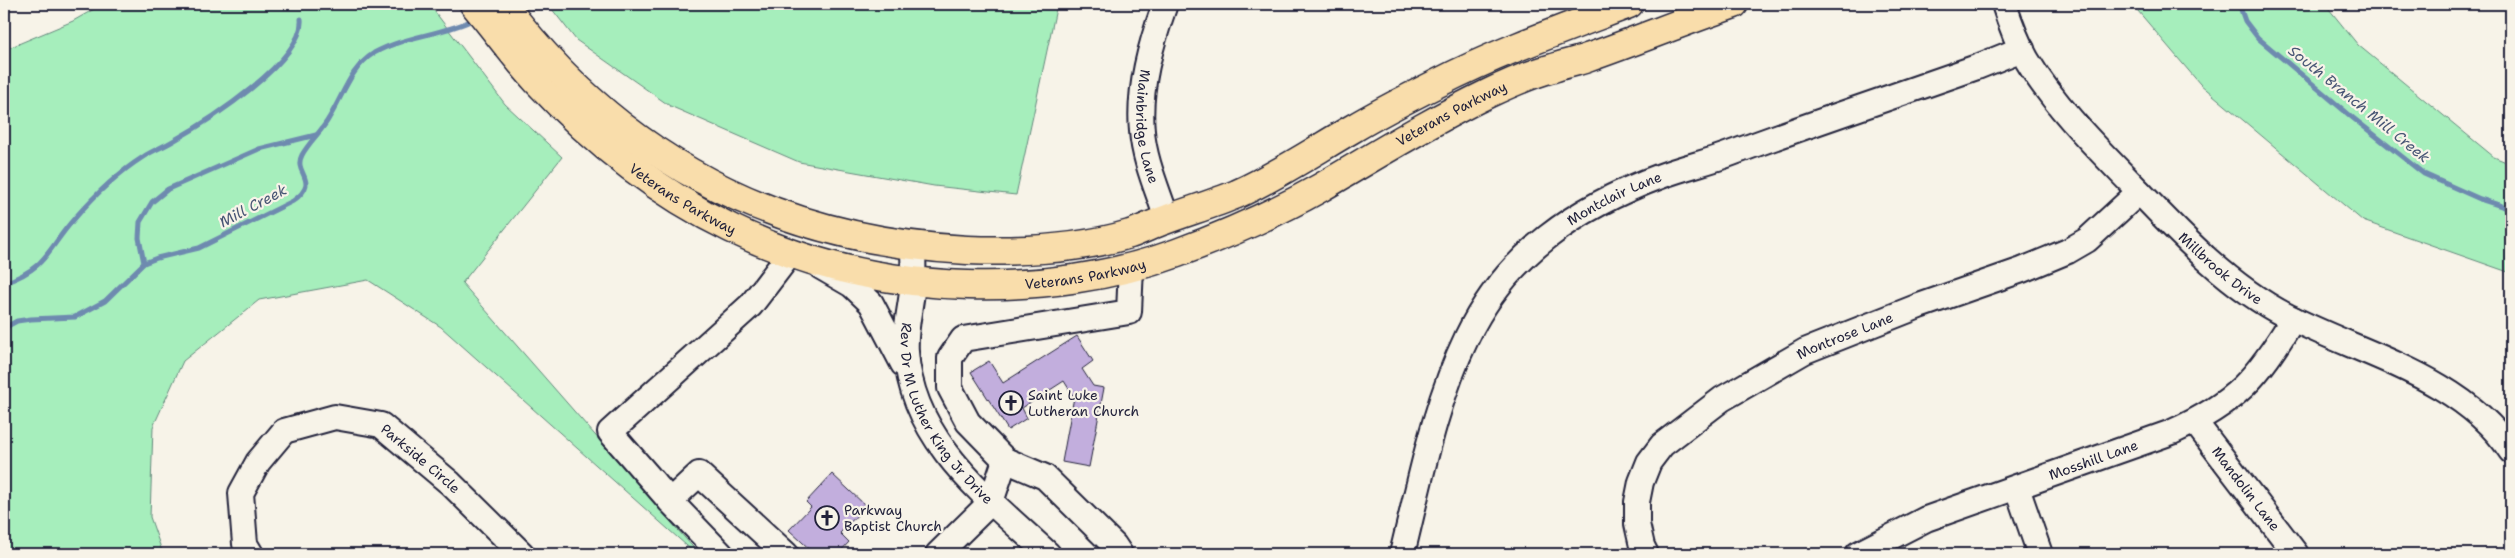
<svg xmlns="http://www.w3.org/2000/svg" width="2515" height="558" font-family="'Shantell Sans',sans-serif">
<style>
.green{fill:#a6eebc;stroke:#64887c}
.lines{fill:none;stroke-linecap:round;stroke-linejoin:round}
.stream{stroke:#6e8aaf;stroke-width:5}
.building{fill:#c2aedd;stroke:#22223b}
.minor-casing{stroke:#22223b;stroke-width:28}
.major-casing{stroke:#22223b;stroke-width:31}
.minor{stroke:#f7f3e8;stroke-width:24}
.major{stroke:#f9ddab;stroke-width:28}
.labels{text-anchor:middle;stroke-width:4.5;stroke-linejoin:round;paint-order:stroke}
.street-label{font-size:14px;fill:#22223b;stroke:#f7f3e8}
.poi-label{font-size:14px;fill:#22223b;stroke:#f7f3e8;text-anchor:start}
.water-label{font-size:15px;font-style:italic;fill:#485675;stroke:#f7f3e8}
</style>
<rect width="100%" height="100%" fill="#f7f3e8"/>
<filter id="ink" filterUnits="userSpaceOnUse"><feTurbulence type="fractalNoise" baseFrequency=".02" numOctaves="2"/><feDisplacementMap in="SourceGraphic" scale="10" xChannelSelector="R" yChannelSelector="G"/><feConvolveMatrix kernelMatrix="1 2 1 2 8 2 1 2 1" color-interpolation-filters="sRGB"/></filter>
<g filter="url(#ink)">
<g class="green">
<path d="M103 4H429L505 104 562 157 462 283 699 554H696L441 327 368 280 259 300 183 361 153 427 150 517 163 554H4V50L73 21Z"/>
<path d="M548 4H1057L1016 195 934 186 799 162 670 106 576 40Z"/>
<path d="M2132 4H2325L2358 45 2494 157 2511 164V273L2363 221 2200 84Z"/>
</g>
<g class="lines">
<g class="stream">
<path d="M2239 4 2245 21 2258 38 2353 118 2424 174 2480 199 2511 209"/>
<path d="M144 263 139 238 140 222 152 202 168 189 259 149 316 135"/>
<path d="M4 283C48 268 47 249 75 218 94 196 118 173 143 157 152 151 163 147 173 141 207 122 305 60 301 19"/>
<path d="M4 328 17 321 31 319 75 317 105 301 144 263 157 258 199 248 293 201C322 180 292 174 302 155 309 142 322 131 329 118 343 96 350 68 374 53 402 37 438 35 468 22"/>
</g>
</g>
<g class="building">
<path d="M1077 336 1093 361 1082 369 1093 386 1104 388 1089 467 1062 462 1074 397 1064 381 1022 408 1027 418 1008 430 971 372 989 361 1003 383Z"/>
<path d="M832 474 866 506 840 533 849 542 838 554H815L789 530 811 507 806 502Z"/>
</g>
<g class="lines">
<g class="minor-casing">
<g id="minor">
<path id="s1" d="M1165 4C1151 44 1138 88 1142 131 1144 160 1158 191 1167 219"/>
<path id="s2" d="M2004 4C2010 23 2017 42 2027 60 2054 105 2093 144 2129 181 2176 230 2226 285 2287 316 2363 355 2462 377 2511 451"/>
<path id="s3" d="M913 246C913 258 914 269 913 281 912 305 904 327 906 352 912 442 987 497 1048 554"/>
<path d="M821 267 852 285 871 303 903 364"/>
<path id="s4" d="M2195 422 2296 554"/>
<path d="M2017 488 2040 554"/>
<path d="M670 501 721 554"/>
<path id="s5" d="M251 554 245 544 241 493 258 462 284 431 335 417 381 425 450 483 522 554"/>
<path d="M786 554 699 474 670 501 610 432 751 305 790 254"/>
<path d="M938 554 991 502 1005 460"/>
<path d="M1120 554 1114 545 1045 477 1005 460 968 422 950 388V358L963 339 1129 312 1131 267"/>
<path id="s6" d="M1402 554C1420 482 1434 405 1467 337 1507 254 1577 207 1661 176 1684 167 1709 162 1732 153 1813 123 1895 96 1977 67L2022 49"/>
<path id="s7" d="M1646 554 1642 546 1637 524V502L1641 482 1649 462 1662 445 1722 399 1805 351 1919 306 2022 270 2068 251 2087 240 2139 192"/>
<path id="s8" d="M1858 554 1926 519 2172 432C2236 403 2257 378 2293 319"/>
</g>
</g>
<g class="major-casing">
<g id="major">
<path id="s9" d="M474 4C495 29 515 57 537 81 654 207 794 280 968 285 1038 287 1112 277 1177 253 1226 235 1274 214 1320 188 1375 156 1429 122 1487 94 1508 84 1530 74 1553 68 1564 64 1576 62 1587 58 1636 41 1684 21 1734 4"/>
<path d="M503 4C619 158 774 240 967 250 1018 252 1080 249 1130 234 1142 230 1153 224 1165 220 1189 211 1213 204 1237 194 1277 176 1314 151 1352 129 1379 113 1408 98 1436 84 1498 52 1563 29 1629 4"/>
</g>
</g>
<use href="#minor" class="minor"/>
<use href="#major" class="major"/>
</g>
</g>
<defs>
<g id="church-ring" transform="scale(1.25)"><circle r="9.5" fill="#f7f3e8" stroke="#22223b" stroke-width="1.5"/><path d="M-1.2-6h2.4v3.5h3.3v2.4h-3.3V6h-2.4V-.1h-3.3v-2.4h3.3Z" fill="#22223b"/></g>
</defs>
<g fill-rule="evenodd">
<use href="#church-ring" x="1011" y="403"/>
<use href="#church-ring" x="827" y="518"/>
</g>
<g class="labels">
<g class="street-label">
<text dy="5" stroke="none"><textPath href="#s9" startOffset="1111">Veterans Parkway</textPath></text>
<text dy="5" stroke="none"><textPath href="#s1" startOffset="126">Mainbridge Lane</textPath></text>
<text dy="5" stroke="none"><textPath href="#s9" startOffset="288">Veterans Parkway</textPath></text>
<text dy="5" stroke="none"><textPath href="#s6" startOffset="434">Montclair Lane</textPath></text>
<text dy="5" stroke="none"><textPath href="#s2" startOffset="346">Millbrook Drive</textPath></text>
<text dy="5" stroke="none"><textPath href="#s9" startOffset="708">Veterans Parkway</textPath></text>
<text dy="5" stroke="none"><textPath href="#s7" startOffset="331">Montrose Lane</textPath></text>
<text dy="5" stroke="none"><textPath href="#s3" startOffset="180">Rev Dr M Luther King Jr Drive</textPath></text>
<text dy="5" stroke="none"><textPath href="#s5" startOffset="290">Parkside Circle</textPath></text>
<text dy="5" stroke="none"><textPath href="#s8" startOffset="254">Mosshill Lane</textPath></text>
<text dy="5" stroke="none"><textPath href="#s4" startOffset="84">Mandolin Lane</textPath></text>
</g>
<g class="poi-label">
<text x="1028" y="400">Saint Luke<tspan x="1028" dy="16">Lutheran Church</tspan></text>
<text x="844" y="515">Parkway<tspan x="844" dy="16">Baptist Church</tspan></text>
</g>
<g class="water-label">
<text transform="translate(2359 104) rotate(39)" y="5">South Branch Mill Creek</text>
<text transform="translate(253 206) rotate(-28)" y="5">Mill Creek</text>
</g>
</g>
<rect width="2515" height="558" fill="none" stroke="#f7f3e8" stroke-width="20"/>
<rect x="10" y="10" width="2495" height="538" fill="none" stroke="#22223b" stroke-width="2" filter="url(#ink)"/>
</svg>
